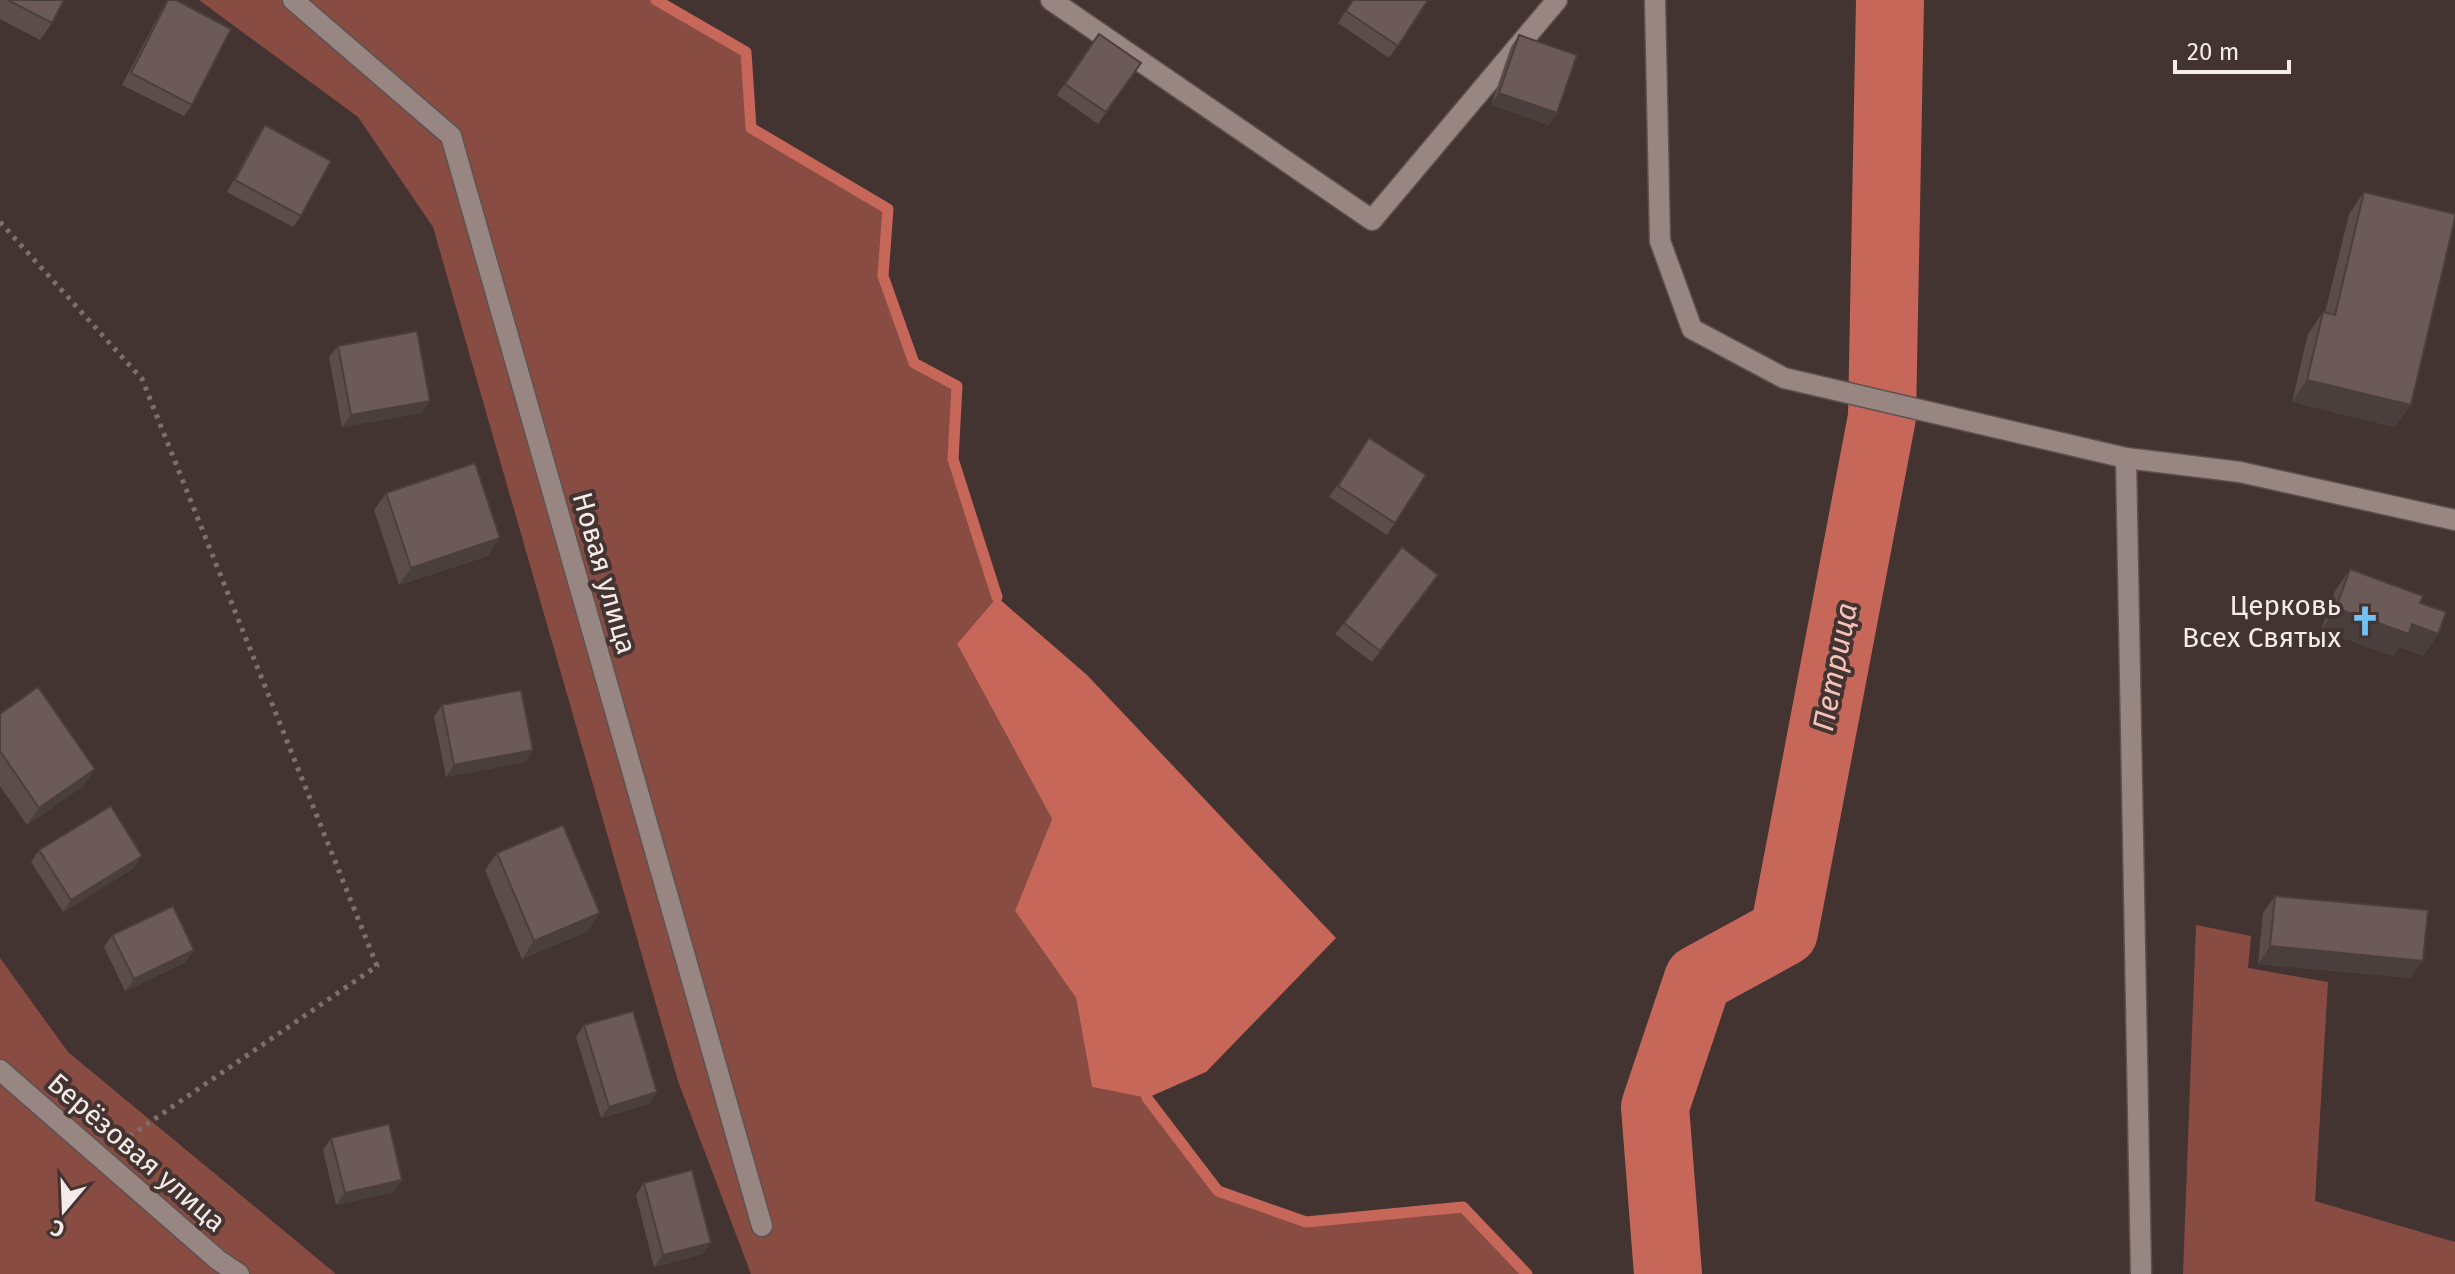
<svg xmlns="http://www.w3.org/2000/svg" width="2455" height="1274" font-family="'Fira Sans',sans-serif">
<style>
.green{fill:#894c43}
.water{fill:#c6675a}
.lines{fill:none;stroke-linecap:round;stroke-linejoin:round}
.stream{stroke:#c6675a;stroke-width:11}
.river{stroke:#c6675a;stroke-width:68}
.lane-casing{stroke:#5e514f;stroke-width:23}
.street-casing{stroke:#5e514f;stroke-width:23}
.path{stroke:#7c6f6c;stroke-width:5;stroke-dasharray:4 6;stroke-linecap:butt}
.lane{stroke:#988683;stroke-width:20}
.street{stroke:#988683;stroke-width:20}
.wall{fill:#5c4d4b}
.shaded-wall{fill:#4b3f3d}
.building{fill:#6b5a57;stroke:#4b3f3d;stroke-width:2}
.labels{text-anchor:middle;stroke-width:8;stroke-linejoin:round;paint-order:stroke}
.street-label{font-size:28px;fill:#f5ebe9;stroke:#433431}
.poi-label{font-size:28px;fill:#f5ebe9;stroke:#433431;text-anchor:end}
.water-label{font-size:30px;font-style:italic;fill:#f5c1b8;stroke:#433431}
</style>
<rect width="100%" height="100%" fill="#433431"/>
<g class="green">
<path d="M199 0H656L746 52 751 128 888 209 883 276 914 363 957 386 953 459 997 597 957 644 1052 819 1015 911 1076 998 1092 1087 1147 1098 1218 1192 1306 1222 1463 1207 1527 1274H751L678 1081 433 227 358 117Z"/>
<path d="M2196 925 2251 936 2248 968 2328 982 2315 1201 2455 1242V1274H2183Z"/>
<path d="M0 958 68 1052 336 1274H0Z"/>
</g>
<path class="water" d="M997 597 1087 675 1336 938 1206 1072 1147 1098 1092 1087 1076 998 1015 911 1052 819 957 644Z"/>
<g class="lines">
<g class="stream">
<path d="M656 0 746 52 751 128 888 209 883 276 914 363 957 386 953 459 997 597"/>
<path d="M1147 1098 1218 1191 1306 1222 1463 1207 1527 1274"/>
</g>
<path class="river" d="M1668 1274 1655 1107 1698 979 1784 932 1882 417 1890 0"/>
<g class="lane-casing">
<g id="lane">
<path d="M1051 0 1372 220 1557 0"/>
<path d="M2126 458 2141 1274"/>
<path d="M2240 472 2455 520"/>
</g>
</g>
<g class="street-casing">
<g id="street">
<path d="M293 0 451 136 762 1226"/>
<path d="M1655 0 1660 241 1692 329 1784 378 2126 458 2240 472"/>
<path d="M0 1070 218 1260 239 1274"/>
</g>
</g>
<path class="path" d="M0 222 142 379 377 966 124 1140"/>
<use href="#lane" class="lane"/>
<use href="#street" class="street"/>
</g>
<g class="wall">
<path d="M0 0H64L52 23 40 40 0 19Z"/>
<path d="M168 0 192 105 184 116 122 85 162 9Z"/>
<path d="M1353 0H1428L1389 58 1338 23Z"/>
<path d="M1099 34 1141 63 1098 124 1057 95Z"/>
<path d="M1519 35 1549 125 1491 105 1511 47Z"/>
<path d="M265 125 301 216 293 227 227 192 257 137Z"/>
<path d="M2364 192 2395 427 2292 402 2308 334 2323 312 2325 313 2349 214Z"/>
<path d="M338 346 430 401 421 413 342 427 329 357Z"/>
<path d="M1369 438 1395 523 1387 535 1329 497Z"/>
<path d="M386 493 488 556 399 585 374 510Z"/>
<path d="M2350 569 2420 603 2438 634 2423 656 2400 647 2393 656 2321 630 2335 591Z"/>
<path d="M1430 587 1372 662 1335 634 1344 623Z"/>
<path d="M442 705 525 762 446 777 434 717Z"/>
<path d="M0 714 95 769 83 786 27 825 0 786Z"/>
<path d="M39 850 134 868 63 912 31 862Z"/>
<path d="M497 853 588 931 522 959 485 870Z"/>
<path d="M2275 896 2411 978 2258 964 2263 913Z"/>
<path d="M112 935 186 962 125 991 104 947Z"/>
<path d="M584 1025 657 1092 649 1104 601 1118 576 1037Z"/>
<path d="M331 1138 402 1180 393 1192 336 1205 323 1150Z"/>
<path d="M644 1183 703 1254 654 1267 636 1195Z"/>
</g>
<g class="shaded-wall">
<path d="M1499 93 1557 113 1549 125 1491 105Z"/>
<path d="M2307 380 2411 405 2395 427 2292 402Z"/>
<path d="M430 401 421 413 342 427 351 415Z"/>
<path d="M500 538 488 556 399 585 411 568Z"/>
<path d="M2336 608 2412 624 2438 634 2423 656 2400 647 2393 656 2321 630Z"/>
<path d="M533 750 525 762 446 777 454 765Z"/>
<path d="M95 769 83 786 27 825 39 808Z"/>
<path d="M142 856 134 868 63 912 71 900Z"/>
<path d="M600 913 588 931 522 959 534 941Z"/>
<path d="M2270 946 2423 961 2411 978 2258 964Z"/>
<path d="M194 950 186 962 125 991 134 979Z"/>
<path d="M657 1092 649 1104 601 1118 609 1107Z"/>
<path d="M402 1180 393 1192 336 1205 345 1193Z"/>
<path d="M711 1243 703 1254 654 1267 663 1255Z"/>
</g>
<g class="building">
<path d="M8 0H64L52 23Z"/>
<path d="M168 0H176L231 29 192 105 131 73Z"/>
<path d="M1353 0H1428L1398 46 1346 11Z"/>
<path d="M1099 34 1141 63 1106 112 1065 84Z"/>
<path d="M1519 35 1577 55 1557 113 1499 93Z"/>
<path d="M265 125 331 161 301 216 235 180Z"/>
<path d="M2364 192 2455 214V218L2411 405 2307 380 2323 312 2335 315Z"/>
<path d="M417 331 430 401 351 415 338 346Z"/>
<path d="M1369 438 1426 475 1395 523 1338 486Z"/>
<path d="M475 463 500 538 411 568 386 493Z"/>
<path d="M1402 547 1438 575 1380 651 1344 623Z"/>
<path d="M2350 569 2423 596 2420 603 2446 612 2438 634 2412 624 2409 634 2336 608Z"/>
<path d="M38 687 95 769 39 808 0 751V714Z"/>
<path d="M521 690 533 750 454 765 442 705Z"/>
<path d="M111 806 142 856 71 900 39 850Z"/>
<path d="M563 825 600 913 534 941 497 853Z"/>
<path d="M2275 896 2428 910 2423 961 2270 946Z"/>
<path d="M173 906 194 950 134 979 112 935Z"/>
<path d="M633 1011 657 1092 609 1107 584 1025Z"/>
<path d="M389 1124 402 1180 345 1193 331 1138Z"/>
<path d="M692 1170 711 1243 663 1255 644 1183Z"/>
</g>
<defs>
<g id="church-bare" transform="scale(2.4)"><path d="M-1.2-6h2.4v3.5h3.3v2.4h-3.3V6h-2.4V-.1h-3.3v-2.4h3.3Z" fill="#72c1f5" stroke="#433431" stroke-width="2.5" paint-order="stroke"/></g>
</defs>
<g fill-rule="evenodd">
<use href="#church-bare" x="2365" y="621"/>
</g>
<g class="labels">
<g class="street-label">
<text transform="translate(605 573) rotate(74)" y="10">Новая улица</text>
<text transform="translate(137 1152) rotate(41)" y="10">Берёзовая улица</text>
</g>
<g class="poi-label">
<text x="2341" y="615">Церковь<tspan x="2341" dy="32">Всех Святых</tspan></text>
</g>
<g class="water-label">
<text transform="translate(1835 667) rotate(-79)" y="10">Петрица</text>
</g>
</g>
<g transform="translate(64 1210) rotate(199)" stroke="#433431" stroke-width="6" paint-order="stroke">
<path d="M0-6L14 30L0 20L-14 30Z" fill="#f5ebe9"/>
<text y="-12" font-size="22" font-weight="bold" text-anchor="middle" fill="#f5ebe9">С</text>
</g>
<path d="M2175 60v12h114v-12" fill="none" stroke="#f5ebe9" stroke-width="4"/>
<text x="2187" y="60" font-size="24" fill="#f5ebe9" stroke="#433431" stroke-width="6" paint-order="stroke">20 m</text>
</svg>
